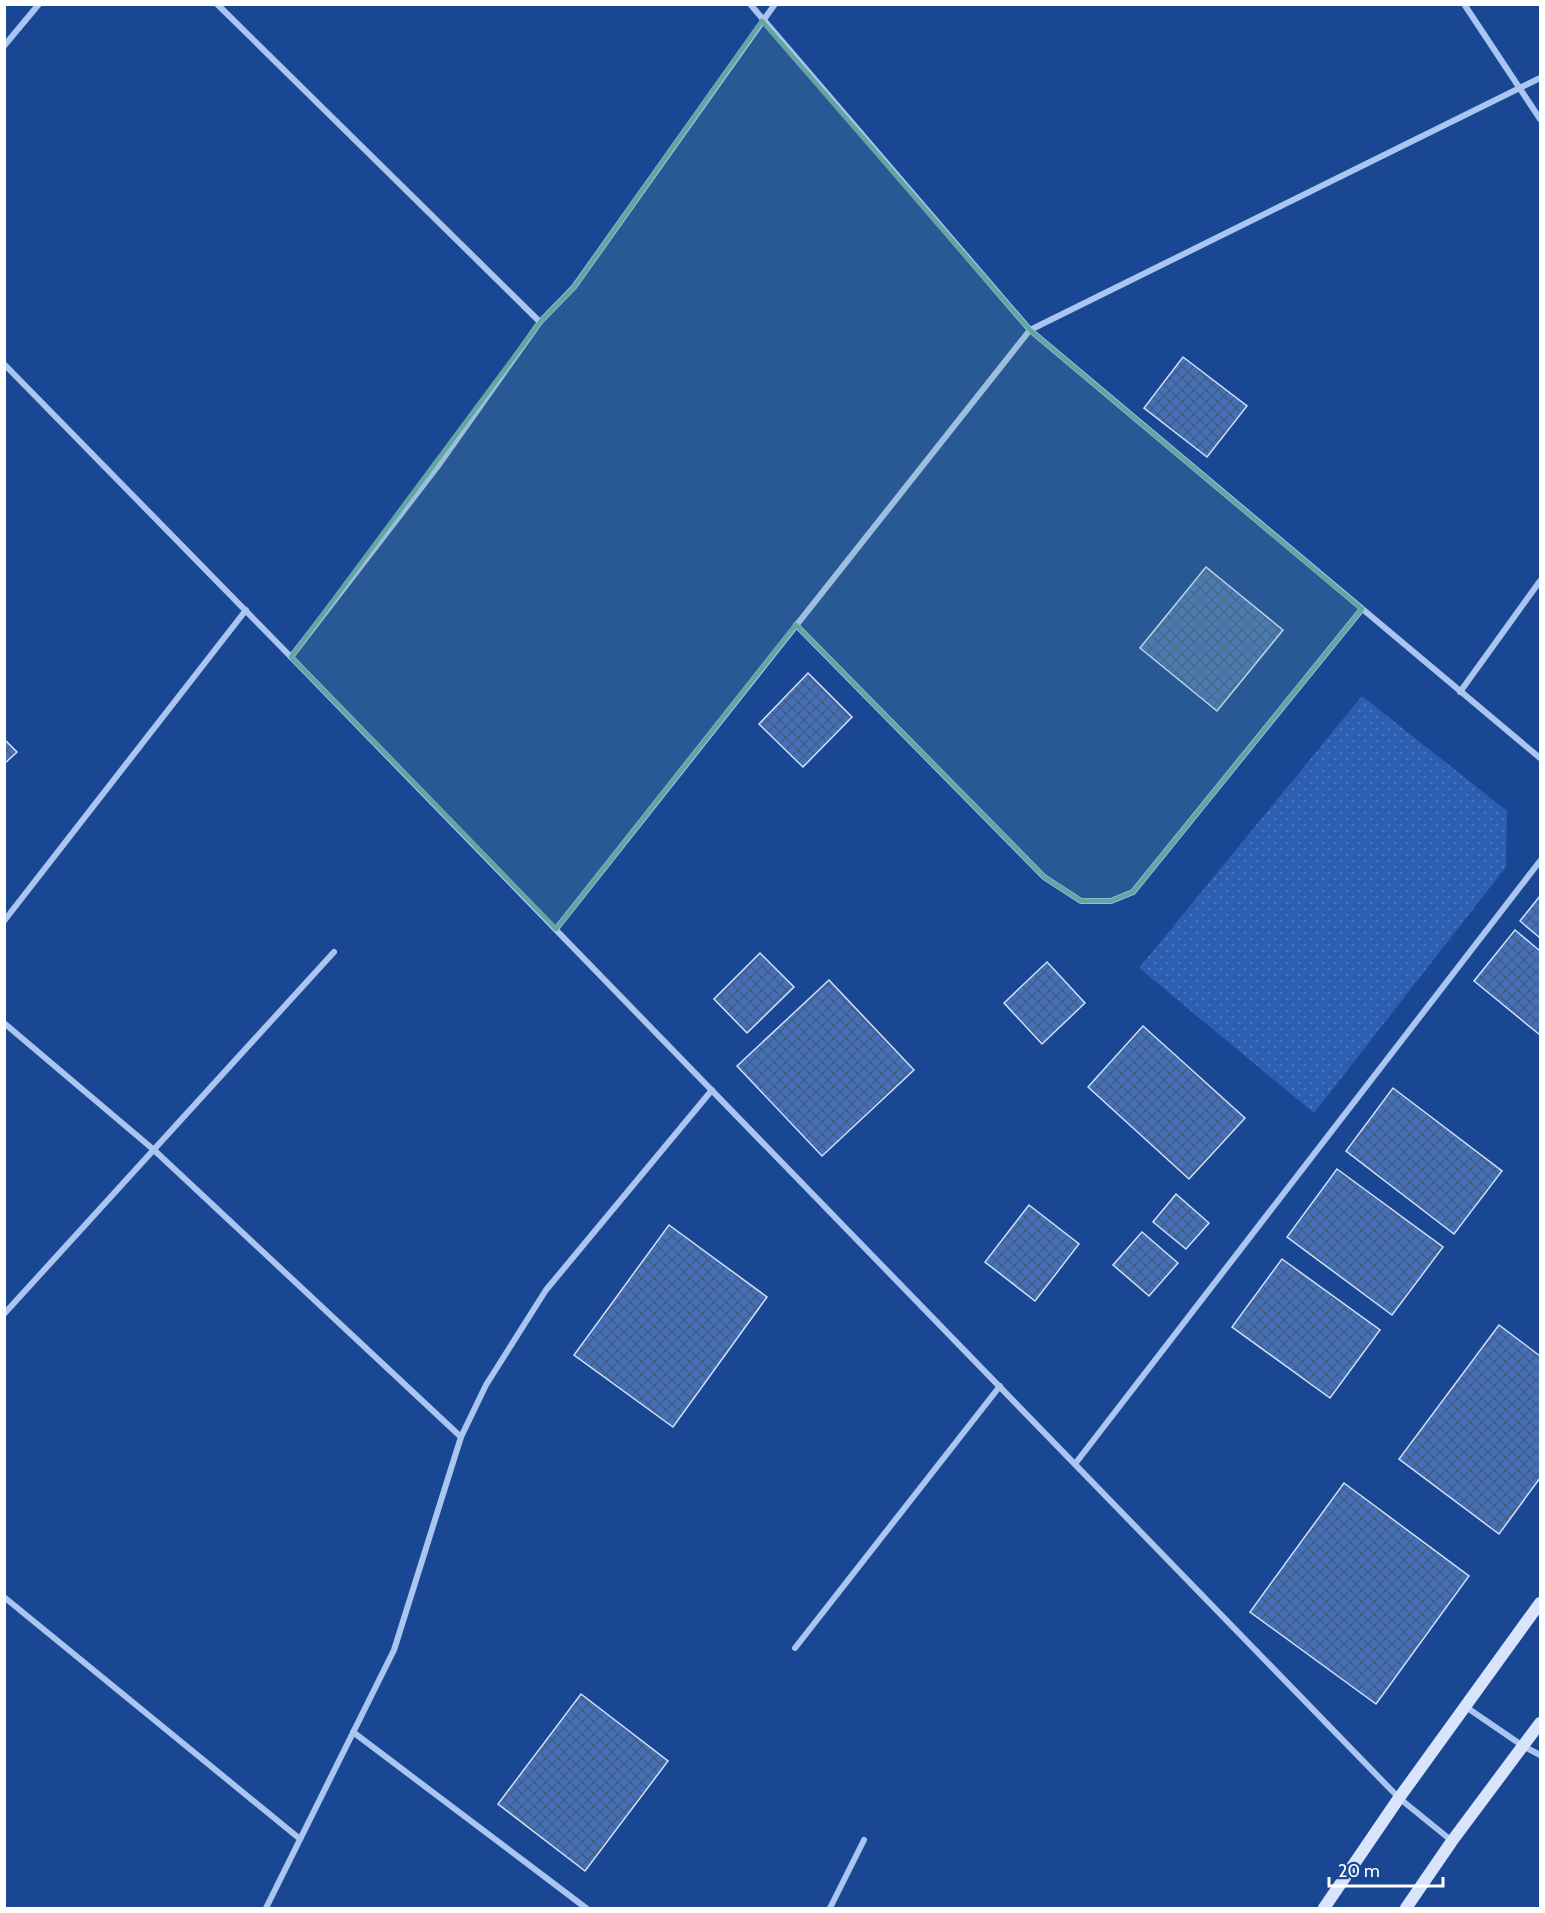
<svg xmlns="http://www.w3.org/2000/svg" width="1545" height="1913" font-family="Cabin,sans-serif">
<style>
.park{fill:url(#park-dots)}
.building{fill:url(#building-cross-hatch);stroke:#d0e1fb;stroke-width:1.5}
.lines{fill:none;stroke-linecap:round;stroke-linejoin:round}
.street{stroke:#aac5ef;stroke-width:6}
.secondary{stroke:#d7e4fb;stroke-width:12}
.marked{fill:#63a6a1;fill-opacity:0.2;stroke:#63a6a1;stroke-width:4.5;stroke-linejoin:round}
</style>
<defs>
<pattern id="park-dots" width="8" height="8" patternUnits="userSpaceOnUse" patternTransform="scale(1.5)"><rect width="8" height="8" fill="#2c5fb1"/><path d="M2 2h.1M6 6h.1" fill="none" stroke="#4c77bd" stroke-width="1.8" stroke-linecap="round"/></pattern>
<pattern id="building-cross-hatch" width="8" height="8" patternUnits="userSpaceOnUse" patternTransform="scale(1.5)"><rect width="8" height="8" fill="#4270ba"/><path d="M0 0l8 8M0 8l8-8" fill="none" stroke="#485c7e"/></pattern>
</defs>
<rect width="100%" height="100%" fill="#194793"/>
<path class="park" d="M1362 696 1507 811 1506 867 1314 1113 1139 968Z"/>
<g class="building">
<path d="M1183 357 1247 406 1207 457 1144 408Z"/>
<path d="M1206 567 1283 630 1217 711 1140 648Z"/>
<path d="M808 673 852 717 803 767 759 724Z"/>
<path d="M4 739 17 752 4 764Z"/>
<path d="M1540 896V938L1520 921Z"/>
<path d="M1515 930 1540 951V1035L1474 981Z"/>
<path d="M760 953 794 987 747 1033 714 999Z"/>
<path d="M1047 962 1085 1003 1042 1044 1004 1003Z"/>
<path d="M829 980 914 1070 822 1156 737 1066Z"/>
<path d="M1143 1026 1245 1118 1189 1179 1088 1087Z"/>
<path d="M1393 1088 1502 1171 1454 1234 1346 1151Z"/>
<path d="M1337 1169 1443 1247 1392 1315 1287 1237Z"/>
<path d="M1176 1194 1209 1223 1186 1249 1153 1222Z"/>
<path d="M1029 1205 1079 1244 1035 1301 985 1262Z"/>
<path d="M669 1225 767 1297 673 1427 574 1355Z"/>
<path d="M1142 1232 1178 1263 1149 1296 1113 1265Z"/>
<path d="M1282 1259 1380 1330 1330 1398 1232 1327Z"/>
<path d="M1499 1325 1540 1356V1478L1499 1534 1399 1459Z"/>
<path d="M1344 1483 1469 1576 1376 1704 1250 1612Z"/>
<path d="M581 1694 668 1761 585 1871 498 1804Z"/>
</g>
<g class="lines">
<g class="street">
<path d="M217 4 540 322"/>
<path d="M750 4 1030 330 1540 758"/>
<path d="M1464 4 1540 119"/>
<path d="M4 46 39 4"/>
<path d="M4 364 291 657 1399 1798 1452 1841"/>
<path d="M796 625 1044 877 1081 901H1111L1133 892 1362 609"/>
<path d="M291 657 438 466 540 322 574 287 775 4"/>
<path d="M1460 692 1540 581"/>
<path d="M4 921 246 610"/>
<path d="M556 929 1030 330 1540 78"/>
<path d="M4 1023 154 1150 461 1437"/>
<path d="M4 1314 334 952"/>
<path d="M1075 1464 1540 861"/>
<path d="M4 1597 300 1839"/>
<path d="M795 1648 1000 1386"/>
<path d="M1466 1707 1523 1746 1540 1755"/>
<path d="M353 1732 586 1908"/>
<path d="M266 1908 394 1650 461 1437 486 1385 546 1290 712 1090"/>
<path d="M830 1908 864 1840"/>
</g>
<g class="secondary">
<path d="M1324 1908 1399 1798 1540 1603"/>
<path d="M1406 1908 1452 1841 1540 1723"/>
</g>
</g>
<path class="marked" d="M762 21 1030 330 1362 609 1133 892 1111 901H1081L1044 877 796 625 556 929 291 657 540 322 574 287Z"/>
<rect width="1545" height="1913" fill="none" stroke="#ffffff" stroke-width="12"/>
<path d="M1329 1877v9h114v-9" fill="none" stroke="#ffffff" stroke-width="3"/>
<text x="1338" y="1877" font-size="18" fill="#ffffff" stroke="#194793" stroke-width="4.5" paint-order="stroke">20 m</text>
</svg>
